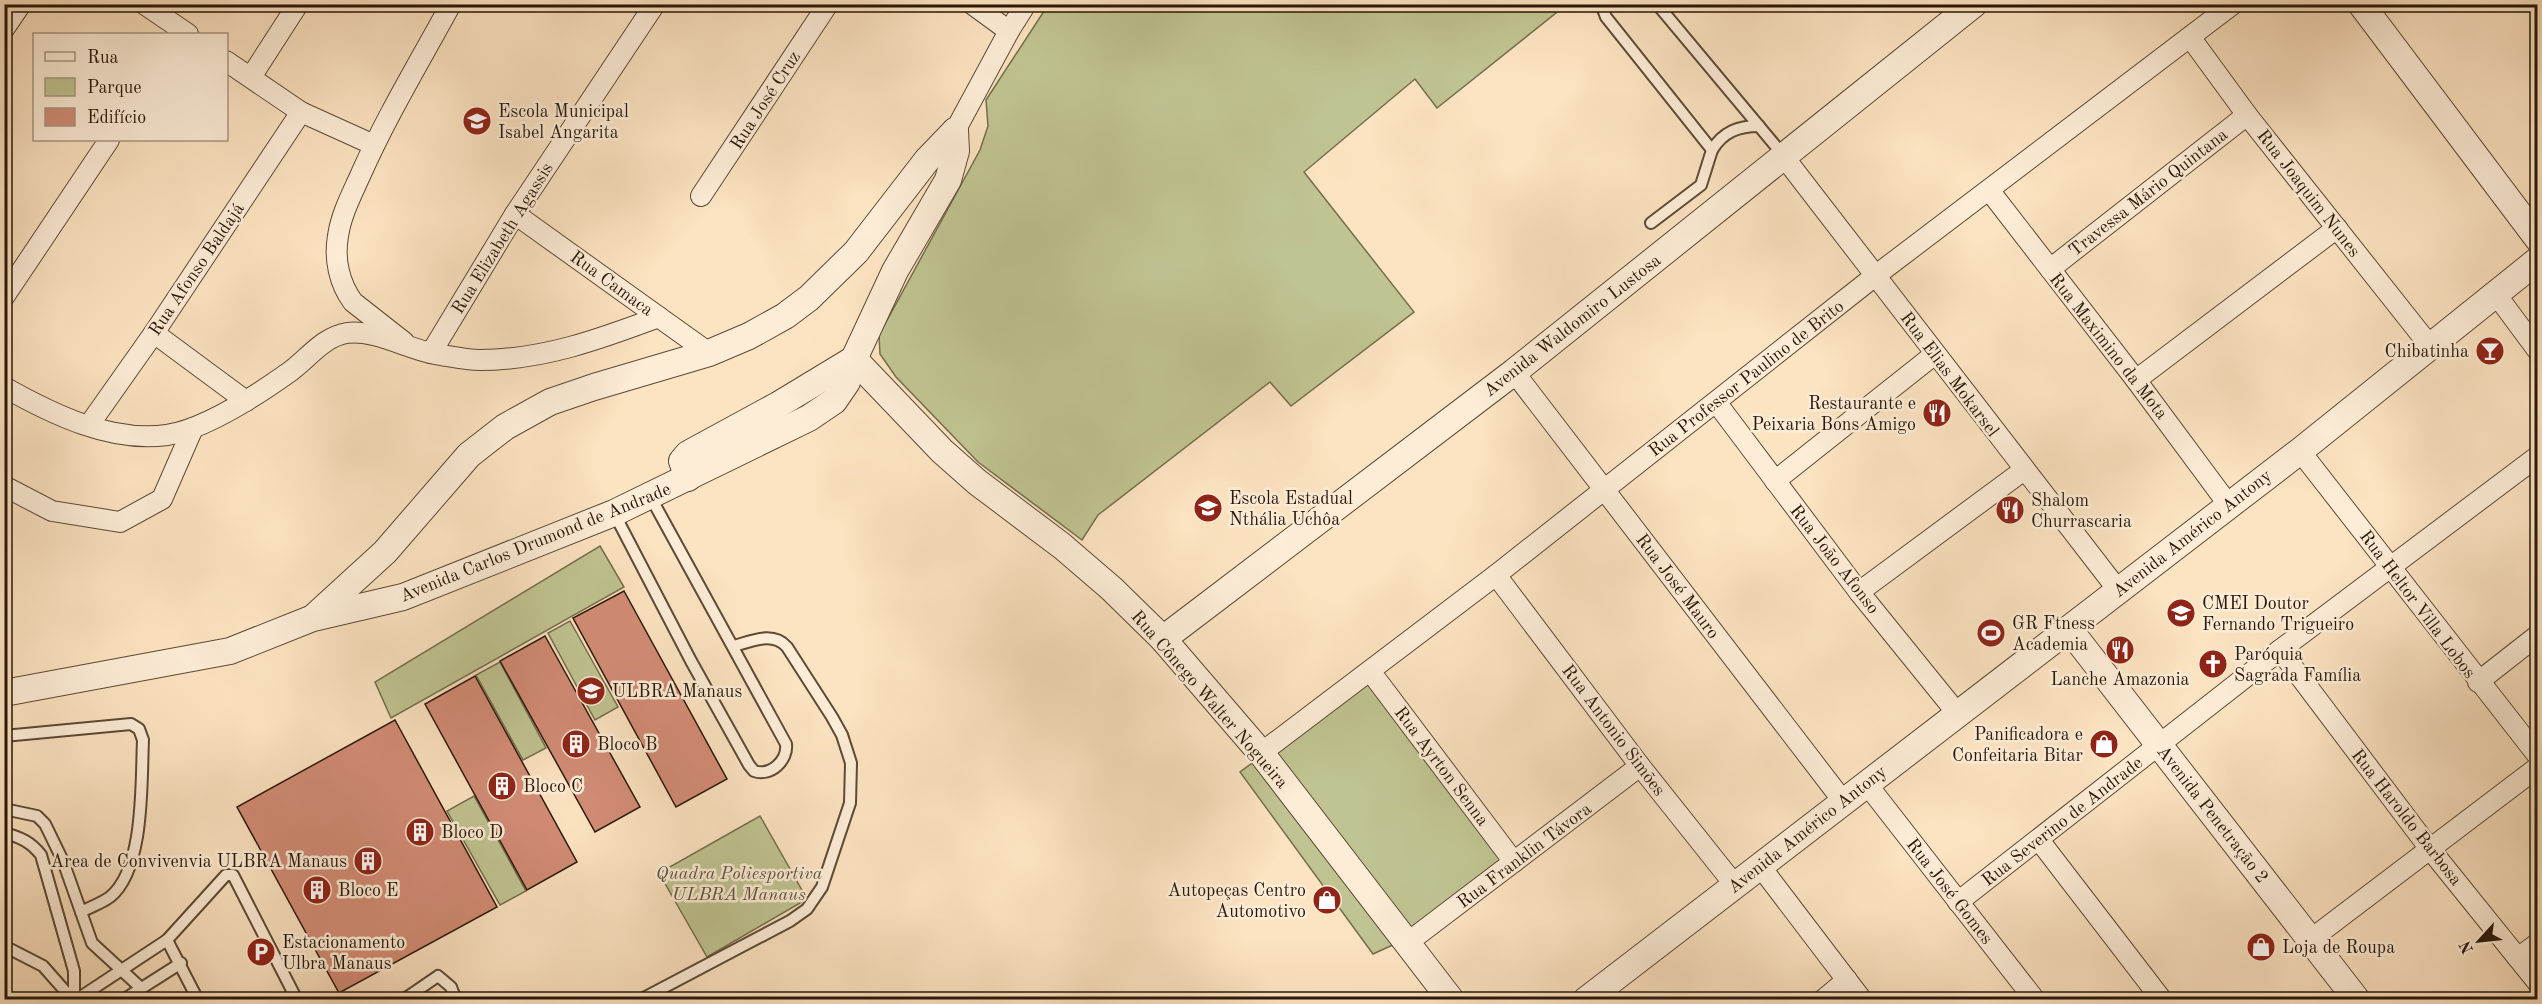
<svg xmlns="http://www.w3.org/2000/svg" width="2542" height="1004" font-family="'Old Standard TT',serif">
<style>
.green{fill:#c0c492;stroke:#746e4d;stroke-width:1.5}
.building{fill:#d38c76;stroke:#281708;stroke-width:1.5}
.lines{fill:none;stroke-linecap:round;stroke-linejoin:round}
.service-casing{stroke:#5d4a36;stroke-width:14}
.minor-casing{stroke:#5d4a36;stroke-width:22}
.tertiary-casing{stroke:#5d4a36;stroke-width:28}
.service{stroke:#fdedd7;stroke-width:10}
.minor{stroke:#fdedd7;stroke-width:20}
.tertiary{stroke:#fdedd7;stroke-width:26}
.labels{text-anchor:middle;stroke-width:5;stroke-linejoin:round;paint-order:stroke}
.street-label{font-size:18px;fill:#281708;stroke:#fdedd7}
.poi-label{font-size:18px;fill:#281708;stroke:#fdedd7;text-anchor:start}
.park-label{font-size:18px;font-style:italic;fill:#5d5438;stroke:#fdedd7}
</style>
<rect width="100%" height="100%" fill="#fce3c1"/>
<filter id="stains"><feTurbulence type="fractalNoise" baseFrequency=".00333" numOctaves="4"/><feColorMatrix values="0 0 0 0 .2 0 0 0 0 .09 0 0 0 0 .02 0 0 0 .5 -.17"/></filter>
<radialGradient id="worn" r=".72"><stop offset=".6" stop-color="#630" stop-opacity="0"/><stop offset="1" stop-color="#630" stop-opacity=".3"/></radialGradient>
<g class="green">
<path d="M1048 5H1566L1437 108 1415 79 1304 172 1414 312 1291 406 1270 382 1098 515 1082 540 978 462 896 377 880 354 879 335 980 150 988 126 986 100Z"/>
<path d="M600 546 624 587 391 718 375 682Z"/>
<path d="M570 621 618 707 595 720 548 633Z"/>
<path d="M500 662 546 748 523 760 476 675Z"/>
<path d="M1368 677 1507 862 1397 943 1373 954 1240 772Z"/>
<path d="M474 796 526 891 500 905 447 811Z"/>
<path d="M760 816 807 899 707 957 659 873Z"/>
</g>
<g class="building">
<path d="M624 591 727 779 676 807 573 618Z"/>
<path d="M545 636 640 807 595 832 500 661Z"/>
<path d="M475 676 577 862 527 890 425 704Z"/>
<path d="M395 720 497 907 339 993 237 807Z"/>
</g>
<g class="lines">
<g class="service-casing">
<g id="service">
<path d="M1601 4 1606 17 1712 150 1701 185 1651 223"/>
<path d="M1657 4 1784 156"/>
<path d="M1712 150C1723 132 1738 126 1759 126"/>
<path d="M614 513 691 661 749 765 754 771C771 777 788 760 786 744L650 496"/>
<path d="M4 736 131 724 139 729 143 740C141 781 145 869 110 897 102 903 90 907 81 912"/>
<path d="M4 809 37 816 45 824 63 861 92 943 141 988"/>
<path d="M4 833C20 837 31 842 41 855L74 971V1000"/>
<path d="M167 940 198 1000"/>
<path d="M4 946 43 966 73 1000"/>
<path d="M76 1000 167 940 226 875H233L297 1000"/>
<path d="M123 1000 181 963"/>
<path d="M403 1000 438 976 451 987 456 1000"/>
<path d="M640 1000 790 921 807 909 822 887 850 803 851 763 842 735 832 717 787 647C773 631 752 641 734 646"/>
</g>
</g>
<g class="minor-casing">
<g id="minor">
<path d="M144 4 188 34"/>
<path d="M972 4 1009 31"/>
<path d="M4 29 21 4"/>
<path d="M2190 37 2247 115 2430 346"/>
<path d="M226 61 301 112 374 145"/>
<path d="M251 77 298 4"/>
<path d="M955 131 1009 31 1026 4"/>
<path d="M1784 157 2118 590"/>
<path d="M1989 190 2136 380 2228 504"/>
<path d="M701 196 828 4"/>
<path d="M515 214 709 353"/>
<path d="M2050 269 2247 115"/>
<path d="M2495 293 2538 351"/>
<path d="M4 297 109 140"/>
<path d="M154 333 246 401"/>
<path d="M404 342 353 302C339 283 334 259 338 236 341 215 351 196 360 176 386 117 420 61 451 4"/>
<path d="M431 353 515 214 655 4"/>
<path d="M1514 372 1843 801"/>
<path d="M2136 380 2337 228"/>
<path d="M4 387C52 414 111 443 167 435 205 429 257 395 288 373 307 360 322 337 347 333 373 329 408 349 435 354 449 356 465 360 480 360 543 360 600 339 659 317"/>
<path d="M1716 402 1859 592 1957 713"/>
<path d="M89 425 154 333 301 112"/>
<path d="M2300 451 2538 756"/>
<path d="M1775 481 1935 354"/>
<path d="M4 486 52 511 120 522 162 499 193 428"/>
<path d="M1496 575 1640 766 1734 884"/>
<path d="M1859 592 2024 470"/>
<path d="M2280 650 2430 849 2538 983"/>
<path d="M1370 671 1514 862"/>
<path d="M2478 682 2538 635"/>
<path d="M1261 753 1496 575 1875 276 2233 4"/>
<path d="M1866 783 2035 1000"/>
<path d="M2039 840 2162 1000"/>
<path d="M1760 866 1862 1000"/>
<path d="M1958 902 2280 650 2538 456"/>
<path d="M2310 940 2538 767"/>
<path d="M1407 943 1640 766"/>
<path d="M2518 958 2538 943"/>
<path d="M1823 1000 1847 980"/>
</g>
</g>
<g class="tertiary-casing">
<g id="tertiary">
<path d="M2361 4 2538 239"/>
<path d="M688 478 682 461 688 454 778 405 854 359 942 451 977 482 1062 546 1112 589 1163 639 1261 753 1451 1000"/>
<path d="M315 616 385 552 469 455 505 427 550 402 594 387 709 353 749 336 785 316 809 298 856 252 927 160 955 131"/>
<path d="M2069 629 2357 1000"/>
<path d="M1163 639 1514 372 1974 4"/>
<path d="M4 693 230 651 313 618 403 597 614 513 809 418 834 401 847 382 854 359 895 271 948 180 956 151 955 131"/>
<path d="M1586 1000 2300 451 2538 260"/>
</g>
</g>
<use href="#service" class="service"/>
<use href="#minor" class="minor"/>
<use href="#tertiary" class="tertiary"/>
</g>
<defs>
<g id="school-disc" transform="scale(1.5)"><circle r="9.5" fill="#8f2418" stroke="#fdedd7"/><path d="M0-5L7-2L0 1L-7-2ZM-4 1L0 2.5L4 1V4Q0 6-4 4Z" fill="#fff"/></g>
<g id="bar-disc" transform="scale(1.5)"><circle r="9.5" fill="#8f2418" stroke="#fdedd7"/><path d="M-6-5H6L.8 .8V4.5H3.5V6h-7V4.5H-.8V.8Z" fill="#fff"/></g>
<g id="restaurant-disc" transform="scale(1.5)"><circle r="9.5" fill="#8f2418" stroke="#fdedd7"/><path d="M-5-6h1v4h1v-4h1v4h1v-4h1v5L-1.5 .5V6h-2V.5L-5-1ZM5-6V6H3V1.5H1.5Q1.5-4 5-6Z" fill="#fff"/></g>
<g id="stadium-disc" transform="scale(1.5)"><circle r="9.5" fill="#8f2418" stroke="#fdedd7"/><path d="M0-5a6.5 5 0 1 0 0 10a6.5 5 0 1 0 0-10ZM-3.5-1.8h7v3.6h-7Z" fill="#fff"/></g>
<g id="church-disc" transform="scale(1.5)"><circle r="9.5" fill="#8f2418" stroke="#fdedd7"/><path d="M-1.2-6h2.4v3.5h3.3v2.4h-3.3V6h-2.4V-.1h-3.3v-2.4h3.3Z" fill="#fff"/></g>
<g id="university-disc" transform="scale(1.5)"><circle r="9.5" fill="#8f2418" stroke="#fdedd7"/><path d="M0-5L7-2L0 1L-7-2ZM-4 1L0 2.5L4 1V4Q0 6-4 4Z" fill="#fff"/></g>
<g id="building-disc" transform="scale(1.5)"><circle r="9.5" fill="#8f2418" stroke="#fdedd7"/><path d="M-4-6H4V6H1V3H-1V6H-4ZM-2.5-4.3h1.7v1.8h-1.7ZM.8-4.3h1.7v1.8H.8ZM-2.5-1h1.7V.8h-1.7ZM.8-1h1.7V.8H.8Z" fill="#fff"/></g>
<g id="shop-disc" transform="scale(1.5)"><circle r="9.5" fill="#8f2418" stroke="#fdedd7"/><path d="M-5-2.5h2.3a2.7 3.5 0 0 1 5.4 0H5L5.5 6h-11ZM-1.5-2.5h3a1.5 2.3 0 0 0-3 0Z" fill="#fff"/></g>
<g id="parking-disc" transform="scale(1.5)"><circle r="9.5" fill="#8f2418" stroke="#fdedd7"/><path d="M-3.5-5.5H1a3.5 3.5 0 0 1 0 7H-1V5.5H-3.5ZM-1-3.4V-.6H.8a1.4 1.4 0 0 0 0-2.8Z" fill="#fff"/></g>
</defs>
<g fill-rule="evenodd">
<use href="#school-disc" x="477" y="121"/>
<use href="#bar-disc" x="2490" y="351"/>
<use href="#restaurant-disc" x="1937" y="413"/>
<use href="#school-disc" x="1208" y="508"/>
<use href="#restaurant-disc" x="2010" y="510"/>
<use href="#school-disc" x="2181" y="613"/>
<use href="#stadium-disc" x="1991" y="633"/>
<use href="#restaurant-disc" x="2120" y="650"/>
<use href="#church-disc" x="2213" y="664"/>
<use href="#university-disc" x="591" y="691"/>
<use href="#building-disc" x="576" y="744"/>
<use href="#shop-disc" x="2104" y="744"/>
<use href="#building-disc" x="502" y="786"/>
<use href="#building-disc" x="420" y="832"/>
<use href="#building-disc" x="368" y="861"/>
<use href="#building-disc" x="317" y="890"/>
<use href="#shop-disc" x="1327" y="900"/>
<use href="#shop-disc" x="2261" y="947"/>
<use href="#parking-disc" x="261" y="952"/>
</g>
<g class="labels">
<g class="street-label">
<text transform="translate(765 100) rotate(-57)" y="6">Rua José Cruz</text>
<text transform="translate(2148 192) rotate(-38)" y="6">Travessa Mário Quintana</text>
<text transform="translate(2309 193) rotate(52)" y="6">Rua Joaquim Nunes</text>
<text transform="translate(502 238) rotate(-58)" y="6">Rua Elizabeth Agassis</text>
<text transform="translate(196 269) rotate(-56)" y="6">Rua Afonso Baldajá</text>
<text transform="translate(612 283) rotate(36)" y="6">Rua Camaca</text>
<text transform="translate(1572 325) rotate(-38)" y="6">Avenida Waldomiro Lustosa</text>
<text transform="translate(2109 346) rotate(52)" y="6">Rua Maximino da Mota</text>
<text transform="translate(1950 374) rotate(53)" y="6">Rua Elias Mokarsel</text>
<text transform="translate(1746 378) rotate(-38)" y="6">Rua Professor Paulino de Brito</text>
<text transform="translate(2192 533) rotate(-38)" y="6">Avenida Américo Antony</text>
<text transform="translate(535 542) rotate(-22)" y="6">Avenida Carlos Drumond de Andrade</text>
<text transform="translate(1835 559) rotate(52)" y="6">Rua João Afonso</text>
<text transform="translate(1678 586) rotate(53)" y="6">Rua José Mauro</text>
<text transform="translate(2418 604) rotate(53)" y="6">Rua Heltor Villa Lobos</text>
<text transform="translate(1210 699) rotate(49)" y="6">Rua Cônego Walter Nogueira</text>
<text transform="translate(1614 730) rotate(53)" y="6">Rua Antonio Simões</text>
<text transform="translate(1442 766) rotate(53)" y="6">Rua Ayrton Senna</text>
<text transform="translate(2213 814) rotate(52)" y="6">Avenida Penetração 2</text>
<text transform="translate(2407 817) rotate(52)" y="6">Rua Haroldo Barbosa</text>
<text transform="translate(2062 821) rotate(-38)" y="6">Rua Severino de Andrade</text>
<text transform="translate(1807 829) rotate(-38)" y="6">Avenida Américo Antony</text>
<text transform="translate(1524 855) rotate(-37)" y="6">Rua Franklin Távora</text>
<text transform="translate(1950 891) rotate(52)" y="6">Rua José Gomes</text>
</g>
<g class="poi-label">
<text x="498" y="117">Escola Municipal<tspan x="498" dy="21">Isabel Angarita</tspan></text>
<text x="2469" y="357" text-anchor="end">Chibatinha</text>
<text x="1916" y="409" text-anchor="end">Restaurante e<tspan x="1916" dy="21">Peixaria Bons Amigo</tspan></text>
<text x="1229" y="504">Escola Estadual<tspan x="1229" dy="21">Nthália Uchôa</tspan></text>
<text x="2031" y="506">Shalom<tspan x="2031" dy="21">Churrascaria</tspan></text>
<text x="2202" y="609">CMEI Doutor<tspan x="2202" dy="21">Fernando Trigueiro</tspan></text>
<text x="2012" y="629">GR Ftness<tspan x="2012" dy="21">Academia</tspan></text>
<text x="2234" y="660">Paróquia<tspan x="2234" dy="21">Sagrada Família</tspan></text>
<text x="2120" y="685" text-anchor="middle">Lanche Amazonia</text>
<text x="612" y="697">ULBRA Manaus</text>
<text x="2083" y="740" text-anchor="end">Panificadora e<tspan x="2083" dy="21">Confeitaria Bitar</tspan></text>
<text x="597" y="750">Bloco B</text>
<text x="523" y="792">Bloco C</text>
<text x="441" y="838">Bloco D</text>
<text x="347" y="867" text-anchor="end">Area de Convivenvia ULBRA Manaus</text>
<text x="338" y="896">Bloco E</text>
<text x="1306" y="896" text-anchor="end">Autopeças Centro<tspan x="1306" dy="21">Automotivo</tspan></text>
<text x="282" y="948">Estacionamento<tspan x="282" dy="21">Ulbra Manaus</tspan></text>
<text x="2282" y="953">Loja de Roupa</text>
</g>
<g class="park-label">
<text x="739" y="879">Quadra Poliesportiva<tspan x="739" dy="21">ULBRA Manaus</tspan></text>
</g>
</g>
<rect width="2542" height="1004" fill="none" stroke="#fce3c1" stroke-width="24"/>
<rect x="6" y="6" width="2530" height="992" fill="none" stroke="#281708" stroke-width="3"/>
<rect x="12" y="12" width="2518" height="980" fill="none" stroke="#281708" stroke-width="1.5"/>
<rect x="33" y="33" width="195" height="108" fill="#fdedd7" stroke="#a89784" stroke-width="1.5"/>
<rect x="45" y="52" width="30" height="9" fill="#fdedd7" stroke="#a89784" stroke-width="1.5"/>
<text x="87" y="63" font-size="18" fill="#281708">Rua</text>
<rect x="45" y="78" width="30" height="18" fill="#c0c492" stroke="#a89784" stroke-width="1.5"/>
<text x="87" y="93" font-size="18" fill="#281708">Parque</text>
<rect x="45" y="108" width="30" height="18" fill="#d38c76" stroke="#a89784" stroke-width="1.5"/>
<text x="87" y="123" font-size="18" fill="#281708">Edifício</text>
<g transform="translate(2479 941) rotate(243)" stroke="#fdedd7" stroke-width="4.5" paint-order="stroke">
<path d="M0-4.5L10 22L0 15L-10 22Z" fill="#281708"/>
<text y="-9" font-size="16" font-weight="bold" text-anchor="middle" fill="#281708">N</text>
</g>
<rect width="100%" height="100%" filter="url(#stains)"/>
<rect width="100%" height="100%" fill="url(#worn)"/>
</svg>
